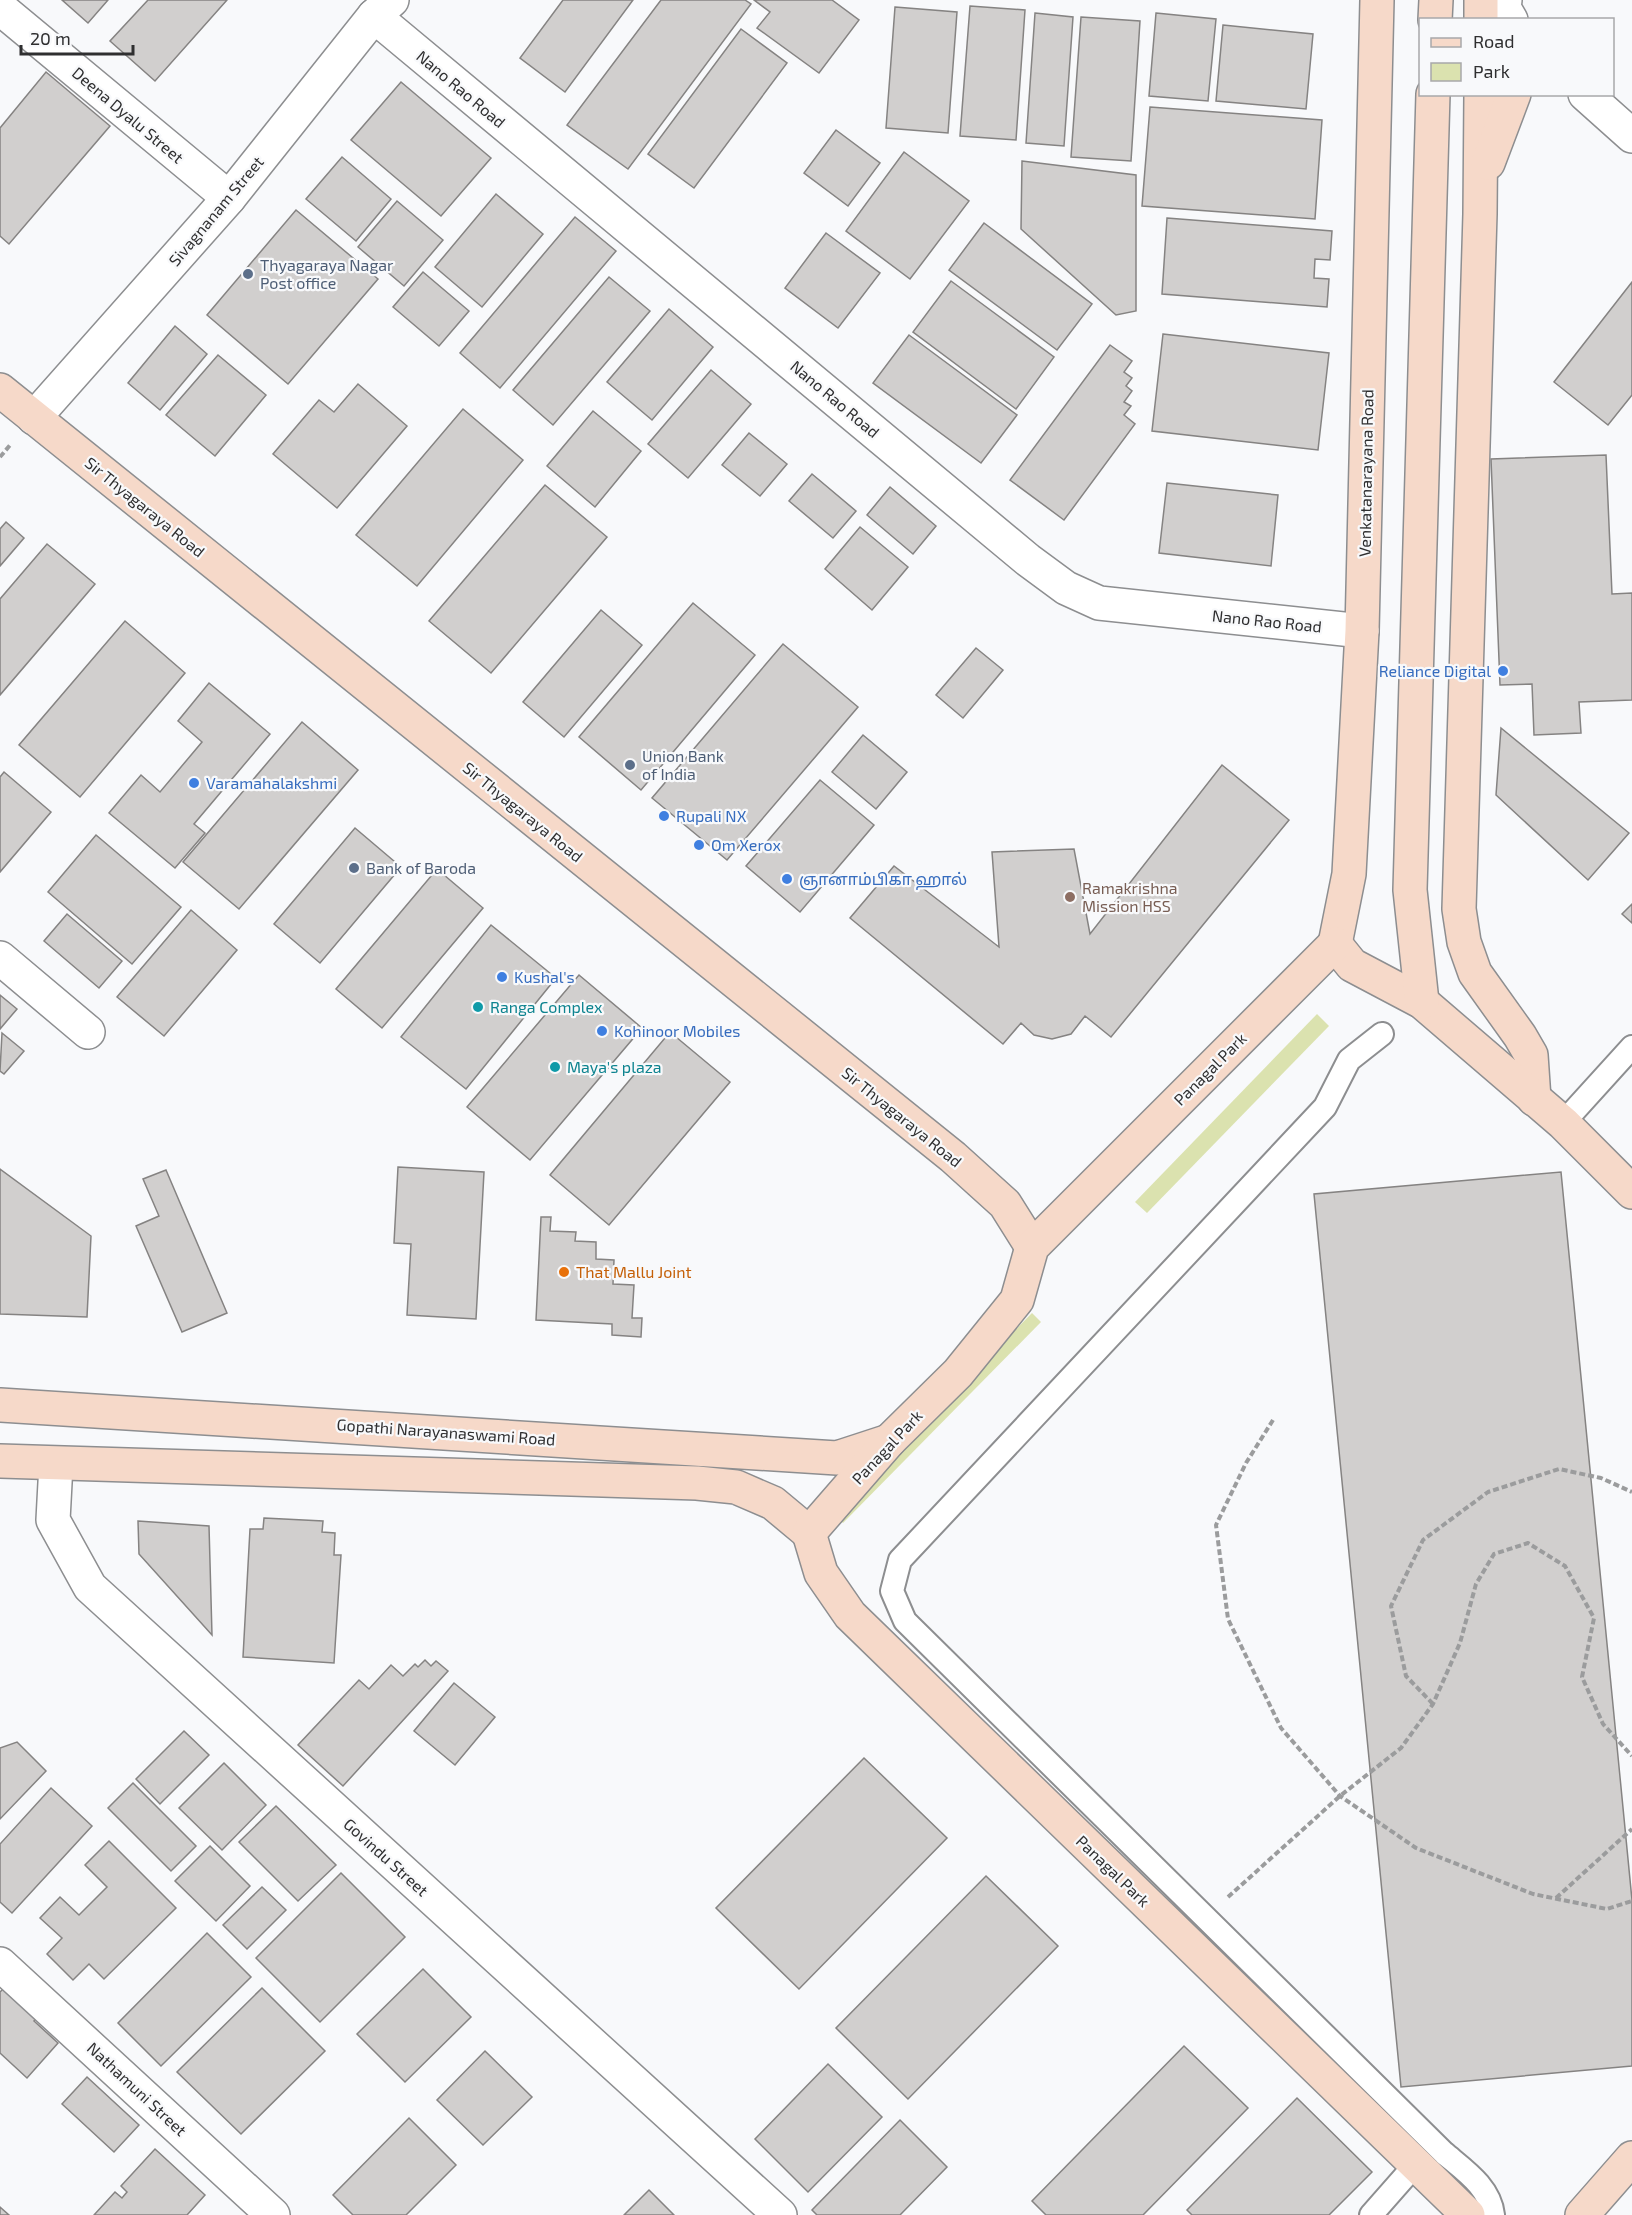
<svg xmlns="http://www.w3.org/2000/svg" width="1632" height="2215" font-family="'Exo 2','Noto Sans Tamil',sans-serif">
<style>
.green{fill:#dbe2af}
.building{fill:#d1cfce;stroke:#858382;stroke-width:1.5}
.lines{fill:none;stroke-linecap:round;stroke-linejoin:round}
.lane-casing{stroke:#8d8e90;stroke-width:26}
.street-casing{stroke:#8d8e90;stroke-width:36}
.secondary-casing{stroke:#8d8e90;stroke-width:36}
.path{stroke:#9b9c9d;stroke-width:4;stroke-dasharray:6 3;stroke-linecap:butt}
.lane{stroke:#fff;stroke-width:22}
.street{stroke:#fff;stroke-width:33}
.secondary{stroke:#f6d9c9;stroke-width:33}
.service-dot{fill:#5c6f8a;stroke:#f8f9fb;stroke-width:2}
.shop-dot{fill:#3f7fe0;stroke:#f8f9fb;stroke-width:2}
.education-dot{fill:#8d6e63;stroke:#f8f9fb;stroke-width:2}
.culture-dot{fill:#0f9aa8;stroke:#f8f9fb;stroke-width:2}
.food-dot{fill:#e8710a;stroke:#f8f9fb;stroke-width:2}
.labels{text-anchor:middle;stroke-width:4.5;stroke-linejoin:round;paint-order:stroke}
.street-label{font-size:16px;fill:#2f2f30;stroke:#f8f9fb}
.service-label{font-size:16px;fill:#4e5e75;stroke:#f8f9fb;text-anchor:start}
.shop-label{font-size:16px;fill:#366cbe;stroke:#f8f9fb;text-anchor:start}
.education-label{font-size:16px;fill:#785e54;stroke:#f8f9fb;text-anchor:start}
.culture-label{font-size:16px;fill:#0d838f;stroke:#f8f9fb;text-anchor:start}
.food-label{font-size:16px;fill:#c56008;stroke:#f8f9fb;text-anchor:start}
</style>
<rect width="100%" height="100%" fill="#f8f9fb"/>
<g class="green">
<path d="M1317 1014 1329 1026 1147 1213 1135 1202Z"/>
<path d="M1032 1313 1041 1322 843 1523 834 1514Z"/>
</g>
<g class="building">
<path d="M62 0H108L88 23Z"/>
<path d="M148 0H227L155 81 110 41Z"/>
<path d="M563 0H633L565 92 520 58Z"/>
<path d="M661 0H745L751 4 628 169 567 125Z"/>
<path d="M754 0H832L859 20 819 73 757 28 770 12Z"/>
<path d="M970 6 1025 10 1016 140 960 136Z"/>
<path d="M895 7 957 12 948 133 886 128Z"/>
<path d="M1035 13 1073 17 1064 146 1026 143Z"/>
<path d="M1156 13 1216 19 1208 101 1149 96Z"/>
<path d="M1081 17 1140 21 1131 161 1071 157Z"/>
<path d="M1223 25 1313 34 1306 109 1216 101Z"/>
<path d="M741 29 787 63 694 188 648 154Z"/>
<path d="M46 72 110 126 9 244 0 236V128Z"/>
<path d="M401 82 491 158 441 216 351 140Z"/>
<path d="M1150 107 1322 120 1315 219 1142 206Z"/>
<path d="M836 130 880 163 848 206 804 173Z"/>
<path d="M904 152 969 201 910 279 846 231Z"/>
<path d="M342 157 391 199 356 241 306 199Z"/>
<path d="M1022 161 1136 175V311L1116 315 1021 229Z"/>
<path d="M496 194 543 234 482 307 435 267Z"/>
<path d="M397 201 443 240 404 286 358 247Z"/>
<path d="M296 210 378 279 288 384 207 315Z"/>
<path d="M575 217 616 251 500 388 460 353Z"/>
<path d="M1167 218 1332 231 1330 260 1315 259 1314 278 1329 279 1327 307 1162 294Z"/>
<path d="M984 223 1092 304 1057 350 949 270Z"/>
<path d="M826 233 880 273 838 328 785 288Z"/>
<path d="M423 272 469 311 439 346 393 307Z"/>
<path d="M609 277 650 311 553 425 513 390Z"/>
<path d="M951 281 1054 357 1016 409 913 332Z"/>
<path d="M1632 282V395L1608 425 1554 382Z"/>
<path d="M669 309 713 347 652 420 607 382Z"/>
<path d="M175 326 207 354 160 410 128 383Z"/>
<path d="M1163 334 1329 353 1318 450 1152 431Z"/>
<path d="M909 335 1017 415 981 463 873 383Z"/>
<path d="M1110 345 1132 361 1124 372 1132 378 1126 386 1132 391 1124 402 1131 406 1124 415 1135 424 1064 520 1010 480Z"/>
<path d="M218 355 266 395 215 456 166 415Z"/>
<path d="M711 370 751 404 688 478 648 444Z"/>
<path d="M358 384 407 426 337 508 273 454 319 400 334 412Z"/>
<path d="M463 409 523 460 417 586 356 535Z"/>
<path d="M593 411 641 451 595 507 547 466Z"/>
<path d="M749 433 787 464 760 496 722 465Z"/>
<path d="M1606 455 1612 594 1632 593V700L1579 702 1581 733 1534 735 1532 684 1500 685 1491 459Z"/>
<path d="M812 474 856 511 833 538 789 501Z"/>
<path d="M1167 483 1278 495 1271 566 1159 553Z"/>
<path d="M545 485 607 537 491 673 429 621Z"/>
<path d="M890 487 936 526 913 554 867 515Z"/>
<path d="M6 522 24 538 0 566V529Z"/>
<path d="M860 527 908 567 872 610 825 569Z"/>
<path d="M47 544 95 584 0 695V599Z"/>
<path d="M693 603 755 655 641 790 579 737Z"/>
<path d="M601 610 642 645 564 737 523 702Z"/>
<path d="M125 621 185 673 80 797 19 745Z"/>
<path d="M783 644 858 707 727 860 652 798Z"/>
<path d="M976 648 1003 670 963 718 936 695Z"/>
<path d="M209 683 270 734 194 824 205 833 175 868 109 813 141 775 160 792 202 742 178 721Z"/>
<path d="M302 722 358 770 239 909 183 862Z"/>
<path d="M1501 728 1629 833 1588 880 1496 795Z"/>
<path d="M863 735 907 772 876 809 832 772Z"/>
<path d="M1222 765 1289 820 1111 1037 1085 1016 1071 1034 1052 1039 1034 1035 1021 1023 1003 1044 850 918 894 866 999 947 992 852 1074 849 1090 934Z"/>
<path d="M4 772 51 812 0 872V777Z"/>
<path d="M820 780 874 825 800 912 746 866Z"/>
<path d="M355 828 401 867 320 963 274 924Z"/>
<path d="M96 835 181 907 132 964 48 892Z"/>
<path d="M437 869 483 908 382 1028 336 989Z"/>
<path d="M1632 904V923L1622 914Z"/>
<path d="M191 910 237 950 164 1036 117 997Z"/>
<path d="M67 914 122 961 99 988 44 941Z"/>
<path d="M491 925 556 978 466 1089 401 1037Z"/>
<path d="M579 975 642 1028 530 1160 467 1107Z"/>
<path d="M0 995 17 1009 0 1029Z"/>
<path d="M670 1032 730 1082 609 1225 550 1175Z"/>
<path d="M2 1033 24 1051 4 1074 0 1071Z"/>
<path d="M398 1167 484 1172 476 1319 407 1315 411 1244 394 1243Z"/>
<path d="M0 1169 91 1236 87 1317 0 1314Z"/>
<path d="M166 1170 227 1313 182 1332 136 1226 159 1216 143 1179Z"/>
<path d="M1561 1172 1632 1900V2066L1401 2087 1314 1194Z"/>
<path d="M541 1217H551L550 1231 576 1232 575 1241 596 1242V1259L614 1260 613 1284 634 1285 632 1318H642L641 1337 612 1335V1324L536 1320Z"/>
<path d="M264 1518 323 1521 322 1532 335 1533 334 1555H341L334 1663 243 1657 250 1529H263Z"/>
<path d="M138 1521 209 1526 212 1635 139 1554Z"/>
<path d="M425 1660 431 1666 436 1661 448 1671 343 1786 298 1745 359 1680 369 1689 391 1665 403 1676 415 1664 418 1667Z"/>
<path d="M454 1683 495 1717 455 1765 414 1731Z"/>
<path d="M184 1731 209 1755 160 1804 136 1779Z"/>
<path d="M17 1742 46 1771 0 1819V1748Z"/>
<path d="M864 1758 947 1838 799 1989 716 1908Z"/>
<path d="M224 1763 266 1805 222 1850 179 1808Z"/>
<path d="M133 1783 196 1846 171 1871 108 1808Z"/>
<path d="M51 1788 92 1826 12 1913 0 1902V1844Z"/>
<path d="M276 1806 336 1865 298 1901 239 1842Z"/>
<path d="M109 1841 176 1908 104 1979 89 1964 73 1980 47 1954 62 1938 40 1918 60 1897 79 1915 107 1887 85 1865Z"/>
<path d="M210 1846 250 1886 216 1921 175 1881Z"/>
<path d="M341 1873 405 1937 320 2022 256 1958Z"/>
<path d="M986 1876 1058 1946 908 2099 836 2028Z"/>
<path d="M262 1887 286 1910 247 1949 223 1925Z"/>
<path d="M207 1933 251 1977 161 2066 118 2023Z"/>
<path d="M423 1969 471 2017 405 2082 357 2034Z"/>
<path d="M10 1982 42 2012 34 2021 58 2043 27 2078 0 2053V1992Z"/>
<path d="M262 1988 325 2051 241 2134 177 2072Z"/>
<path d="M1184 2046 1248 2108 1143 2215H1046L1032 2201Z"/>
<path d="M485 2051 532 2097 483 2145 437 2100Z"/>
<path d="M828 2064 882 2117 808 2192 755 2139Z"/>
<path d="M87 2077 139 2125 114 2152 62 2104Z"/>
<path d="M1297 2098 1372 2172 1329 2215H1192L1187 2210Z"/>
<path d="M409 2118 456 2165 406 2215H353L333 2195Z"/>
<path d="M900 2120 947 2167 900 2215H817L812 2210Z"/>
<path d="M155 2149 205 2195 187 2215H94L115 2192 122 2198 127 2192 121 2186Z"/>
<path d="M649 2190 674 2215H624Z"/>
<path d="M0 2207 9 2215H0Z"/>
</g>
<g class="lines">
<g class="lane-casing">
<g id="lane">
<path d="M1382 1034 1349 1060 1325 1107 900 1560 892 1591 905 1621 1444 2153C1464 2170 1490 2187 1493 2215"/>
<path d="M1563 1123 1632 1047"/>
<path d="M1371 2215 1415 2165"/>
</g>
</g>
<g class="street-casing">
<g id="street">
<path d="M1505 0 1504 8 1511 20"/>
<path d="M0 8 229 198"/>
<path d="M374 16 1028 560 1066 588 1099 603 1362 631"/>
<path d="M1585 94 1632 136"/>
<path d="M34 418 229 198 374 16 392 0"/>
<path d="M0 958 88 1032"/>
<path d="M56 1464 53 1520 90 1587 780 2215"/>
<path d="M0 1964 273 2215"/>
</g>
</g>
<g class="secondary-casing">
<g id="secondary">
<path d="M1435 20 1436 0"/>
<path d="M1481 20V0"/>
<path d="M1481 94 1480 214 1459 909 1464 942 1475 973 1520 1036 1531 1055 1534 1099"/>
<path d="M1488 163 1514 94"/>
<path d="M0 390 953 1157 1005 1204 1032 1247"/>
<path d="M1335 944 1349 874 1362 631 1377 0"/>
<path d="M1335 944 1352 965 1422 1002 1563 1123 1632 1192"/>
<path d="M1422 1002 1410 890 1433 94"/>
<path d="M0 1405 837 1458 889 1441"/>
<path d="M0 1461 697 1483 736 1487 773 1503 809 1533"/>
<path d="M809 1533 821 1573 850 1615 1468 2215"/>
<path d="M809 1533 889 1441 958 1373 1017 1300 1032 1247 1335 944"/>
<path d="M1582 2215 1632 2158"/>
</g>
</g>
<g class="path">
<path d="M0 457 11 444"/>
<path d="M1273 1420 1246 1463 1216 1525 1228 1619 1281 1728 1340 1796 1416 1848 1533 1894 1607 1909 1632 1901"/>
<path d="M1433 1704 1406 1676 1391 1606 1423 1540 1488 1492 1559 1469 1601 1478 1632 1492"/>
<path d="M1228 1897 1340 1796 1401 1748 1433 1704 1460 1643 1476 1584 1494 1554 1528 1543 1565 1566 1594 1618 1582 1677 1603 1724 1632 1756"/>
<path d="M1556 1898 1632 1829"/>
</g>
<use href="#lane" class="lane"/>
<use href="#street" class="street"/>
<use href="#secondary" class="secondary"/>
</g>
<g class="service-dot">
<circle cx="248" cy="274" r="6"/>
<circle cx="630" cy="765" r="6"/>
<circle cx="354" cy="868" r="6"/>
</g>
<g class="shop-dot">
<circle cx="1503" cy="671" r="6"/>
<circle cx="194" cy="783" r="6"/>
<circle cx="664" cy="816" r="6"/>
<circle cx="699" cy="845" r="6"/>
<circle cx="787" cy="879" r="6"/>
<circle cx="502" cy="977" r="6"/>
<circle cx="602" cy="1031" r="6"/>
</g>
<circle class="education-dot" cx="1070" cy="897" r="6"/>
<g class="culture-dot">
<circle cx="478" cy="1007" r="6"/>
<circle cx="555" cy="1067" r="6"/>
</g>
<circle class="food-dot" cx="564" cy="1272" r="6"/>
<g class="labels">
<g class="street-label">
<text transform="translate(461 89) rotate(40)" y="6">Nano Rao Road</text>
<text transform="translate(128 115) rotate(40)" y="6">Deena Dyalu Street</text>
<text transform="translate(216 211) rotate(-50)" y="6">Sivagnanam Street</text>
<text transform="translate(835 399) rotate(40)" y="6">Nano Rao Road</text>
<text transform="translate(1366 473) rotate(-89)" y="6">Venkatanarayana Road</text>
<text transform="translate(145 507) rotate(39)" y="6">Sir Thyagaraya Road</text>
<text transform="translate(1267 621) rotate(6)" y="6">Nano Rao Road</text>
<text transform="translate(523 812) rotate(39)" y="6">Sir Thyagaraya Road</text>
<text transform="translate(1210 1069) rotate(-45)" y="6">Panagal Park</text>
<text transform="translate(902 1117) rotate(39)" y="6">Sir Thyagaraya Road</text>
<text transform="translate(446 1432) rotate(4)" y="6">Gopathi Narayanaswami Road</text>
<text transform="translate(887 1447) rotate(-47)" y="6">Panagal Park</text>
<text transform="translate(386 1857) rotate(42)" y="6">Govindu Street</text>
<text transform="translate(1113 1871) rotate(44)" y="6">Panagal Park</text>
<text transform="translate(137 2089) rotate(43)" y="6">Nathamuni Street</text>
</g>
<g class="service-label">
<text x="260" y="271">Thyagaraya Nagar<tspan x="260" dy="18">Post office</tspan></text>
<text x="642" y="762">Union Bank<tspan x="642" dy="18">of India</tspan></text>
<text x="366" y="874">Bank of Baroda</text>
</g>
<g class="shop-label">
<text x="1491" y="677" text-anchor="end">Reliance Digital</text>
<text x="206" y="789">Varamahalakshmi</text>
<text x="676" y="822">Rupali NX</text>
<text x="711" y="851">Om Xerox</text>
<text x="799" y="885">ஞானாம்பிகா ஹால்</text>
<text x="514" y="983">Kushal's</text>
<text x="614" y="1037">Kohinoor Mobiles</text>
</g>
<g class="education-label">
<text x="1082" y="894">Ramakrishna<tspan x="1082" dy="18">Mission HSS</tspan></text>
</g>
<g class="culture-label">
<text x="490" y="1013">Ranga Complex</text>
<text x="567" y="1073">Maya's plaza</text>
</g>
<g class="food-label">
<text x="576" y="1278">That Mallu Joint</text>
</g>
</g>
<rect x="1419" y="18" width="195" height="78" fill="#f8f9fb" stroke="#a8a8aa" stroke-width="1.5"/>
<rect x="1431" y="38" width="30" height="9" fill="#f6d9c9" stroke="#a8a8aa" stroke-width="1.5"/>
<text x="1473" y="48" font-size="18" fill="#2f2f30">Road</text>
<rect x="1431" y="63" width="30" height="18" fill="#dbe2af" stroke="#a8a8aa" stroke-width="1.5"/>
<text x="1473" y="78" font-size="18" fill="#2f2f30">Park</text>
<path d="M21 45v9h112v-9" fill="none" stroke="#2f2f30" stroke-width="3"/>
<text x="30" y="45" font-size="18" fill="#2f2f30" stroke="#f8f9fb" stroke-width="4.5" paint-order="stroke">20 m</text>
</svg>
